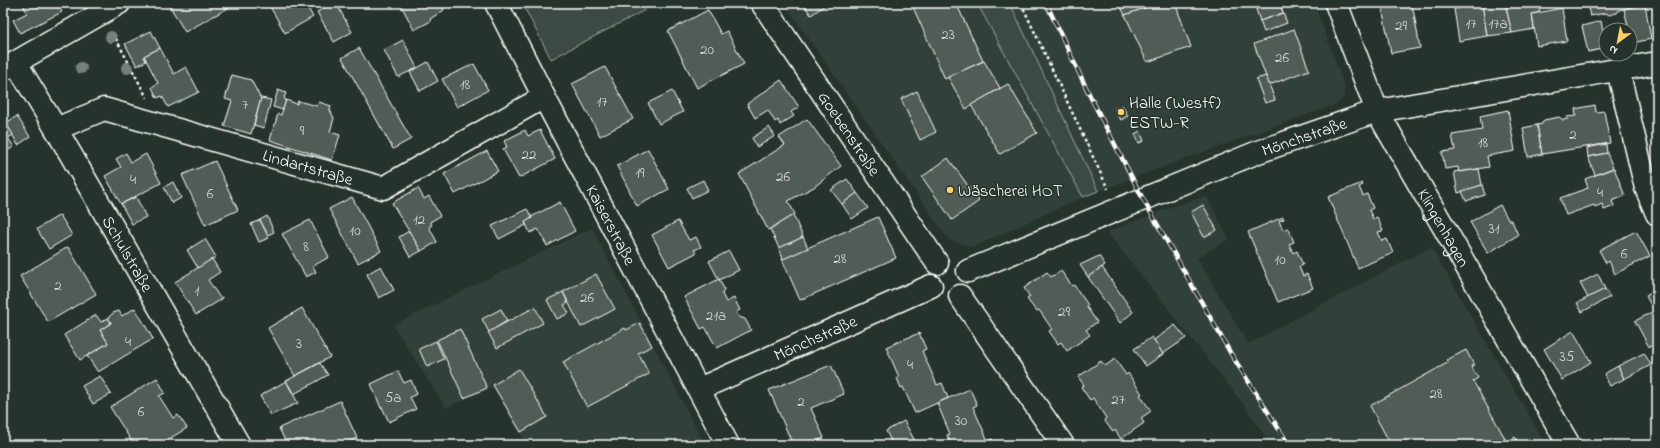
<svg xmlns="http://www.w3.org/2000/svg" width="1660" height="448" font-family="'Indie Flower',sans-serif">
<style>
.built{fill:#333f3a}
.green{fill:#3e4944;stroke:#9ea4a2}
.building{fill:#515c57;stroke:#fff}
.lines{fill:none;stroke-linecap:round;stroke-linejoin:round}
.minor-casing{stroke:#fff;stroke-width:25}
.path{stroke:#fff;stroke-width:2.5;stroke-dasharray:3 3;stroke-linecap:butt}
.minor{stroke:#26332d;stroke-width:22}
.rail-casing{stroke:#fff;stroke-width:4.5}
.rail{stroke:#26332d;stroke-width:3;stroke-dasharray:9;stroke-linecap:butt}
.tree{fill:#78807d}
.poi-dot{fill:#ffd166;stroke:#26332d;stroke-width:1.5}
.labels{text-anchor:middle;stroke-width:3;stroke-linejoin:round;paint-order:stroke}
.number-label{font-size:15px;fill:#d4d6d5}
.poi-label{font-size:17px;fill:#fff;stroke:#26332d;text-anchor:start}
.street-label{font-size:17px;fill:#fff;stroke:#26332d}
</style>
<rect width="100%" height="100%" fill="#26332d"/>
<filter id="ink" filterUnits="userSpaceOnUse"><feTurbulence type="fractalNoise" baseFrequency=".025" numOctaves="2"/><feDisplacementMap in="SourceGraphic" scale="8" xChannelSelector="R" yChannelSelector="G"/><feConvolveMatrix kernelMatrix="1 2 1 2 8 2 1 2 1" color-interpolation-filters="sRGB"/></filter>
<g filter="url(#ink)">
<g class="built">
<path d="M784 3H1314L1345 88 1343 98 1337 104 1173 163 1083 197 973 247 949 240Z"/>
<path d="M1206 196 1229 239 1197 258 1248 344 1431 247 1546 445H1270L1245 406 1107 232 1168 208Z"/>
<path d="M592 228 705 445H527L493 387 446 408 393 325Z"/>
</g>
<g class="green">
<path d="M522 3H641L645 10 551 59Z"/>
<path d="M977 3H1010L1098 191 1083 197Z"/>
</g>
<g class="building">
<path d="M22 3H57L62 12 20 33 13 20 27 13Z"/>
<path d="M168 3H237L185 32Z"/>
<path d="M268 3H305L313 17 285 33Z"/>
<path d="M333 3H336L352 32 334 42 317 12Z"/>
<path d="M400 3H440L444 10 430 19 431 21 414 30Z"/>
<path d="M803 3H828L811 15Z"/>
<path d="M920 3H956L983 61 945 79 913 7Z"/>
<path d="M1119 3H1159L1125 15Z"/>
<path d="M1159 3H1175L1191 47 1147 62 1125 15Z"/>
<path d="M1274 3H1280L1283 13 1260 21 1256 9Z"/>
<path d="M1381 3H1412L1420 48 1391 53Z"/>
<path d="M1489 3H1505L1512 33 1487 36 1482 4Z"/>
<path d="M1505 3H1538L1540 12 1532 14 1534 29 1512 33Z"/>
<path d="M1587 3H1634L1635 7 1619 10 1617 13 1609 15 1606 13 1590 16Z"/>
<path d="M1482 4 1487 36 1459 41 1454 9Z"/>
<path d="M1645 4 1651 39 1632 43 1624 9Z"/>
<path d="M1562 8 1567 41 1537 46 1532 14Z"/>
<path d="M708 10 721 34 727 31 744 64 697 88 668 31Z"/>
<path d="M1283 13 1287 23 1264 32 1260 21Z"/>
<path d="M1601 21 1606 48 1588 52 1582 26Z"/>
<path d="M1294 29 1309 70 1269 85 1254 44Z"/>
<path d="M151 31 160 48 144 56 146 61 137 66 125 44Z"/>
<path d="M403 40 417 68 398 77 384 50Z"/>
<path d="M160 48 174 74 186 67 199 92 168 107 162 96 157 98 152 87 158 83 144 56Z"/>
<path d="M359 48 411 139 393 149 342 58Z"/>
<path d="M984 61 1000 88 966 109 948 77Z"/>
<path d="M428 62 438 81 420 91 410 72Z"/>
<path d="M474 64 488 90 457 107 442 79Z"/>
<path d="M605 67 633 119 600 136 572 84Z"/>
<path d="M232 75 251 80 261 99 251 134 224 126 232 101 225 99Z"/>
<path d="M1266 76 1275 100 1265 103 1256 79Z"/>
<path d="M781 80 799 107 791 112 794 116 780 125 778 120 775 122 768 110 755 118 747 104Z"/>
<path d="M1008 84 1037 133 1000 154 971 105Z"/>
<path d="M278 90 286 93 284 98 286 100 283 110 273 107Z"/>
<path d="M672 91 683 112 659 124 648 103Z"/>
<path d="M917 91 936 132 920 140 901 99Z"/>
<path d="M261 98 271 100 264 128 254 125Z"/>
<path d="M286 100 297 104 298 101 317 106 319 102 331 106 330 110 334 118 330 132 340 135 332 160 270 140 278 114 281 115Z"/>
<path d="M1653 102H1657V128Z"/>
<path d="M1122 105 1128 116 1121 120 1115 109Z"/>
<path d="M1595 105 1596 112 1604 111 1610 143 1542 154 1537 125 1542 124 1544 120 1559 117 1563 120 1568 119 1567 117 1576 116 1575 109Z"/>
<path d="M1508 110 1515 151 1487 156 1489 167 1459 172 1458 167 1445 169 1442 152 1455 150 1452 135 1482 130 1480 116Z"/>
<path d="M17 116 30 137 18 145 6 123Z"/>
<path d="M807 119 841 166 814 187 788 201 795 214 768 230 739 174 785 145 779 137Z"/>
<path d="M5 121 13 135 8 138 14 147 3 153V122Z"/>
<path d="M1537 125 1542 154 1528 157 1523 128Z"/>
<path d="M769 127 775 136 757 147 752 138Z"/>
<path d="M525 130 528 136 540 130 555 159 519 178 503 149 507 147 504 141Z"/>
<path d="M1140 131 1144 141 1139 143 1135 134Z"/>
<path d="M1606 144 1607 153 1588 157 1587 148Z"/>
<path d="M648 149 669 189 637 206 617 166Z"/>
<path d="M487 151 498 171 455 194 444 174Z"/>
<path d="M126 153 131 162 146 154 161 183 121 204 105 176 121 167 116 159Z"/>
<path d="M1607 153 1613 168 1595 175 1588 157Z"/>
<path d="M948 158 979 201 952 220 922 177Z"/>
<path d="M215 161 238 210 205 225 182 175Z"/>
<path d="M1614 168 1625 196 1612 201 1614 206 1604 210 1602 204 1595 207 1594 205 1566 215 1560 198 1588 188 1585 179Z"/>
<path d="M1479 169 1482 185 1458 193 1454 172 1458 171 1459 172Z"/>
<path d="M847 179 857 193 842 204 831 190Z"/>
<path d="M703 180 708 190 692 198 687 188Z"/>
<path d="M173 182 181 198 172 203 164 187Z"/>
<path d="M1362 183 1363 185 1359 187 1363 196 1367 194 1373 208 1369 210 1373 219 1377 217 1383 231 1378 232 1382 241 1387 239 1393 253 1358 268 1328 197Z"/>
<path d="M1482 185 1485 195 1466 201 1462 191Z"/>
<path d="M418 188 424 199 429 196 440 216 430 222 432 225 429 227 437 242 421 251 392 203Z"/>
<path d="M857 193 868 208 852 219 842 204Z"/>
<path d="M136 197 146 217 132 224 121 204Z"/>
<path d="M352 197 381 251 358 263 329 209Z"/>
<path d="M560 202 575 231 547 246 538 229 530 233 525 222 532 218 531 217Z"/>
<path d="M1203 205 1217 230 1204 237 1191 212Z"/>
<path d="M1500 205 1508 219 1512 221 1518 235 1488 253 1470 222Z"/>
<path d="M527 209 532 218 525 222 526 225 499 239 492 226Z"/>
<path d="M60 215 72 235 49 249 37 229Z"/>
<path d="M793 215 803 237 779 248 770 229Z"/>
<path d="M267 216 274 232 268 235 260 220Z"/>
<path d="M878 217 896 258 800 300 782 259Z"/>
<path d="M1283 217 1284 219 1279 221 1283 230 1288 228 1294 242 1289 244 1293 253 1297 251 1303 265 1299 267 1303 276 1307 274 1313 288 1278 302 1248 232Z"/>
<path d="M260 220 269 238 259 242 251 224Z"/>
<path d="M310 220 329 257 313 266 316 272 306 277 282 234Z"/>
<path d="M678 221 689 240 696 237 701 247 694 250 696 253 669 267 652 235Z"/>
<path d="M409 231 421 251 410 257 399 237Z"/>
<path d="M1636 231 1650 256 1615 274 1609 261 1606 263 1599 250Z"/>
<path d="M803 237 808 248 783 259 779 248Z"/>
<path d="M205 239 216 257 198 268 187 250Z"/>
<path d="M68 247 96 294 48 322 20 276Z"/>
<path d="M729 251 739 270 719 280 709 261Z"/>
<path d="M1099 256 1105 265 1088 277 1080 265Z"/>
<path d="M212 259 220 272 208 280 220 298 222 297V299L196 315 175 282Z"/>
<path d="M381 266 394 290 379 298 367 274Z"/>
<path d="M1102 267 1133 312 1120 323 1088 277Z"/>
<path d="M1061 271 1072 286 1074 285 1088 305 1086 306 1097 322 1086 330 1090 335 1067 351 1061 342 1058 344 1049 331 1052 329 1039 310 1036 311 1027 299 1030 297 1024 288 1047 272 1051 277Z"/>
<path d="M596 274 615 309 581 327 563 292Z"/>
<path d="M1598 274 1605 289 1588 298 1580 283Z"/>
<path d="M719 279 724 289 722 294 726 302 734 298 740 310 736 312 739 317 745 319 751 330 717 348 705 327 701 329 684 297Z"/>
<path d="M1654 288 1657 289V342L1649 347 1635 321 1654 311 1646 296 1653 292Z"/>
<path d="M1605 289 1610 297 1582 312 1577 303Z"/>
<path d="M563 292 568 303 564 305 569 313 557 319 547 300Z"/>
<path d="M535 307 543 323 497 348 488 332Z"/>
<path d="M135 308 153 339 98 372 87 356 108 343 100 330 111 323 108 318 113 313 119 311 122 316Z"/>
<path d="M302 308 330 357 295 376 268 328Z"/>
<path d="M501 309 507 321 489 332 482 319Z"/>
<path d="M96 315 101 322 108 318 111 323 100 330 108 343 80 360 64 335Z"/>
<path d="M640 323 652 346 638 353 649 374 587 407 563 362 625 328 626 330Z"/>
<path d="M1175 325 1186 338 1163 354 1154 340Z"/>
<path d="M460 329 487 388 464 398 437 340Z"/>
<path d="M1573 331 1591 362 1562 380 1544 349Z"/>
<path d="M919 333 926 349 922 351 937 385 942 383 948 398 915 413 903 387 901 388 897 378 899 377 886 347Z"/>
<path d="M1152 337 1163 354 1146 366 1134 349Z"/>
<path d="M436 341 444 359 427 367 419 349Z"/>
<path d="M1466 350 1474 365 1471 366 1478 378 1473 381 1507 442 1515 437 1520 445H1391L1370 406 1449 362 1447 360Z"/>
<path d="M1644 353 1651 365 1624 379 1618 366Z"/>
<path d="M1115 359 1126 375 1128 373 1142 394 1140 395 1151 411 1141 418 1144 423 1121 439 1115 430 1113 432 1104 420 1106 418 1093 398 1090 400 1081 387 1084 385 1078 377 1101 361 1105 366Z"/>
<path d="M320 363 328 375 294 394 286 381Z"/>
<path d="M831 365 844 394 811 408 824 438 808 445H793L769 390Z"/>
<path d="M1618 366 1624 379 1610 386 1604 374Z"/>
<path d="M519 369 547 417 521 432 493 385Z"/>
<path d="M398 371 404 383 411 380 417 394 410 397 416 409 389 422 382 407 381 408 371 384Z"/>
<path d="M100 376 111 394 93 404 82 386Z"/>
<path d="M157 378 165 393 159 396 173 418 178 415 187 428 159 445H134L110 407Z"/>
<path d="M286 381 298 403 271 415 260 396Z"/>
<path d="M970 389 977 405 973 407 988 441 992 439 995 445H955L954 443 951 445 947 435 950 434 937 403Z"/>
<path d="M340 401 357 438 343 445H287L279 428Z"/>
<path d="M904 421 917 445H893L886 431Z"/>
</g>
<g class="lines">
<g class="minor-casing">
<g id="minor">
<path id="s1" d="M496 3 544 97 728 445"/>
<path id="s2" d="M762 3 937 263"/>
<path id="s3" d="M1336 3 1377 111 1569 445"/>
<path id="s4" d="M16 63 56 129 239 445"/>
<path d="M4 69 119 3"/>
<path d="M1618 70 1646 188 1657 214"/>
<path id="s5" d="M56 129 104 109 383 188 544 97"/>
<path id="s6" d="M968 271 1258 152 1377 111 1657 63"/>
<path d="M960 296 1063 445"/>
<path id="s7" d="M699 389 931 286"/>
</g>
</g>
<g class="path">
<path d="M1021 3 1108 189"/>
<path d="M113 33 147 98"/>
</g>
<use href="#minor" class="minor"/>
<g class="rail-casing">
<path id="rail" d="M1046 3 1091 98 1143 199 1231 354 1289 445"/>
</g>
<use href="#rail" class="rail"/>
</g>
<g class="tree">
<circle cx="111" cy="37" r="6"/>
<circle cx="81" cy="68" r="6"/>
<circle cx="127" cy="68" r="6"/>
</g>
</g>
<g class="poi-dot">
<circle cx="1121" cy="112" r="4"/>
<circle cx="950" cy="190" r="4"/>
</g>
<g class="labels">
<g class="number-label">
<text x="1471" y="28">17</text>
<text x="1498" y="28">17a</text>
<text x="1401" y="30">29</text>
<text x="948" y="39">23</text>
<text x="707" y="54">20</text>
<text x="1282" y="62">26</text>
<text x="465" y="89">18</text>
<text x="602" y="106">17</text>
<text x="245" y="109">7</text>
<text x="302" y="135">9</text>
<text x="1573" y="139">2</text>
<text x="1483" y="147">18</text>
<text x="529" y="159">22</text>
<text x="640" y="177">19</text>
<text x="783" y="181">26</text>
<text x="133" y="184">4</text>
<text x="1600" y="197">4</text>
<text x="210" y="198">6</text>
<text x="419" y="224">12</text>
<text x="1494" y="233">31</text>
<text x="355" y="235">10</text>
<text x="306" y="251">8</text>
<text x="1624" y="258">6</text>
<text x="840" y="263">28</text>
<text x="1280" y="264">10</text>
<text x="58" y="290">2</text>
<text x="197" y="295">1</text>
<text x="587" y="302">26</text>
<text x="1064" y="316">29</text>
<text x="716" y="320">21a</text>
<text x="128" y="346">4</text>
<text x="299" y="348">3</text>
<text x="1567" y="361">35</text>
<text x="910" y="369">4</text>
<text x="1436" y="398">28</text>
<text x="393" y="402">5a</text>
<text x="1118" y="404">27</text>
<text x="801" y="406">2</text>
<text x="141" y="416">6</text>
<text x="961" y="425">30</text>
</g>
<g class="poi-label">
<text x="1129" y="108">Halle (Westf)<tspan x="1129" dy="20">ESTW-R</tspan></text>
<text x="958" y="196">Wäscherei HOT</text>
</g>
<g class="street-label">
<text dy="6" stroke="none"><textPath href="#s2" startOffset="157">Goebenstraße</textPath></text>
<text dy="6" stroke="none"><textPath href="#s6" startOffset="362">Mönchstraße</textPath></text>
<text dy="6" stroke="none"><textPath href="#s5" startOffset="264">Lindartstraße</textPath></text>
<text dy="6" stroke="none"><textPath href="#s1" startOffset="250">Kaiserstraße</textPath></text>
<text dy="6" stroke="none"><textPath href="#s3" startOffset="250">Klingenhagen</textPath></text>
<text dy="6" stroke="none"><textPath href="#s4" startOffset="221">Schulstraße</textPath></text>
<text dy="6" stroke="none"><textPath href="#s7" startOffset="127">Mönchstraße</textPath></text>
</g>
</g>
<rect width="1660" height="448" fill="none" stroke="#26332d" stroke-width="16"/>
<rect x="8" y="8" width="1644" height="432" fill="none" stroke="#fff" stroke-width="1.5" filter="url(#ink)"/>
<g transform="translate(1618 42) rotate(212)"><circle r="19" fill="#26332d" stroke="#7d8581"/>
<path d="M0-3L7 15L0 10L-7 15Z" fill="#ffd166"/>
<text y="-6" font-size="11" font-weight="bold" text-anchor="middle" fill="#ffffff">N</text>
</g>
</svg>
